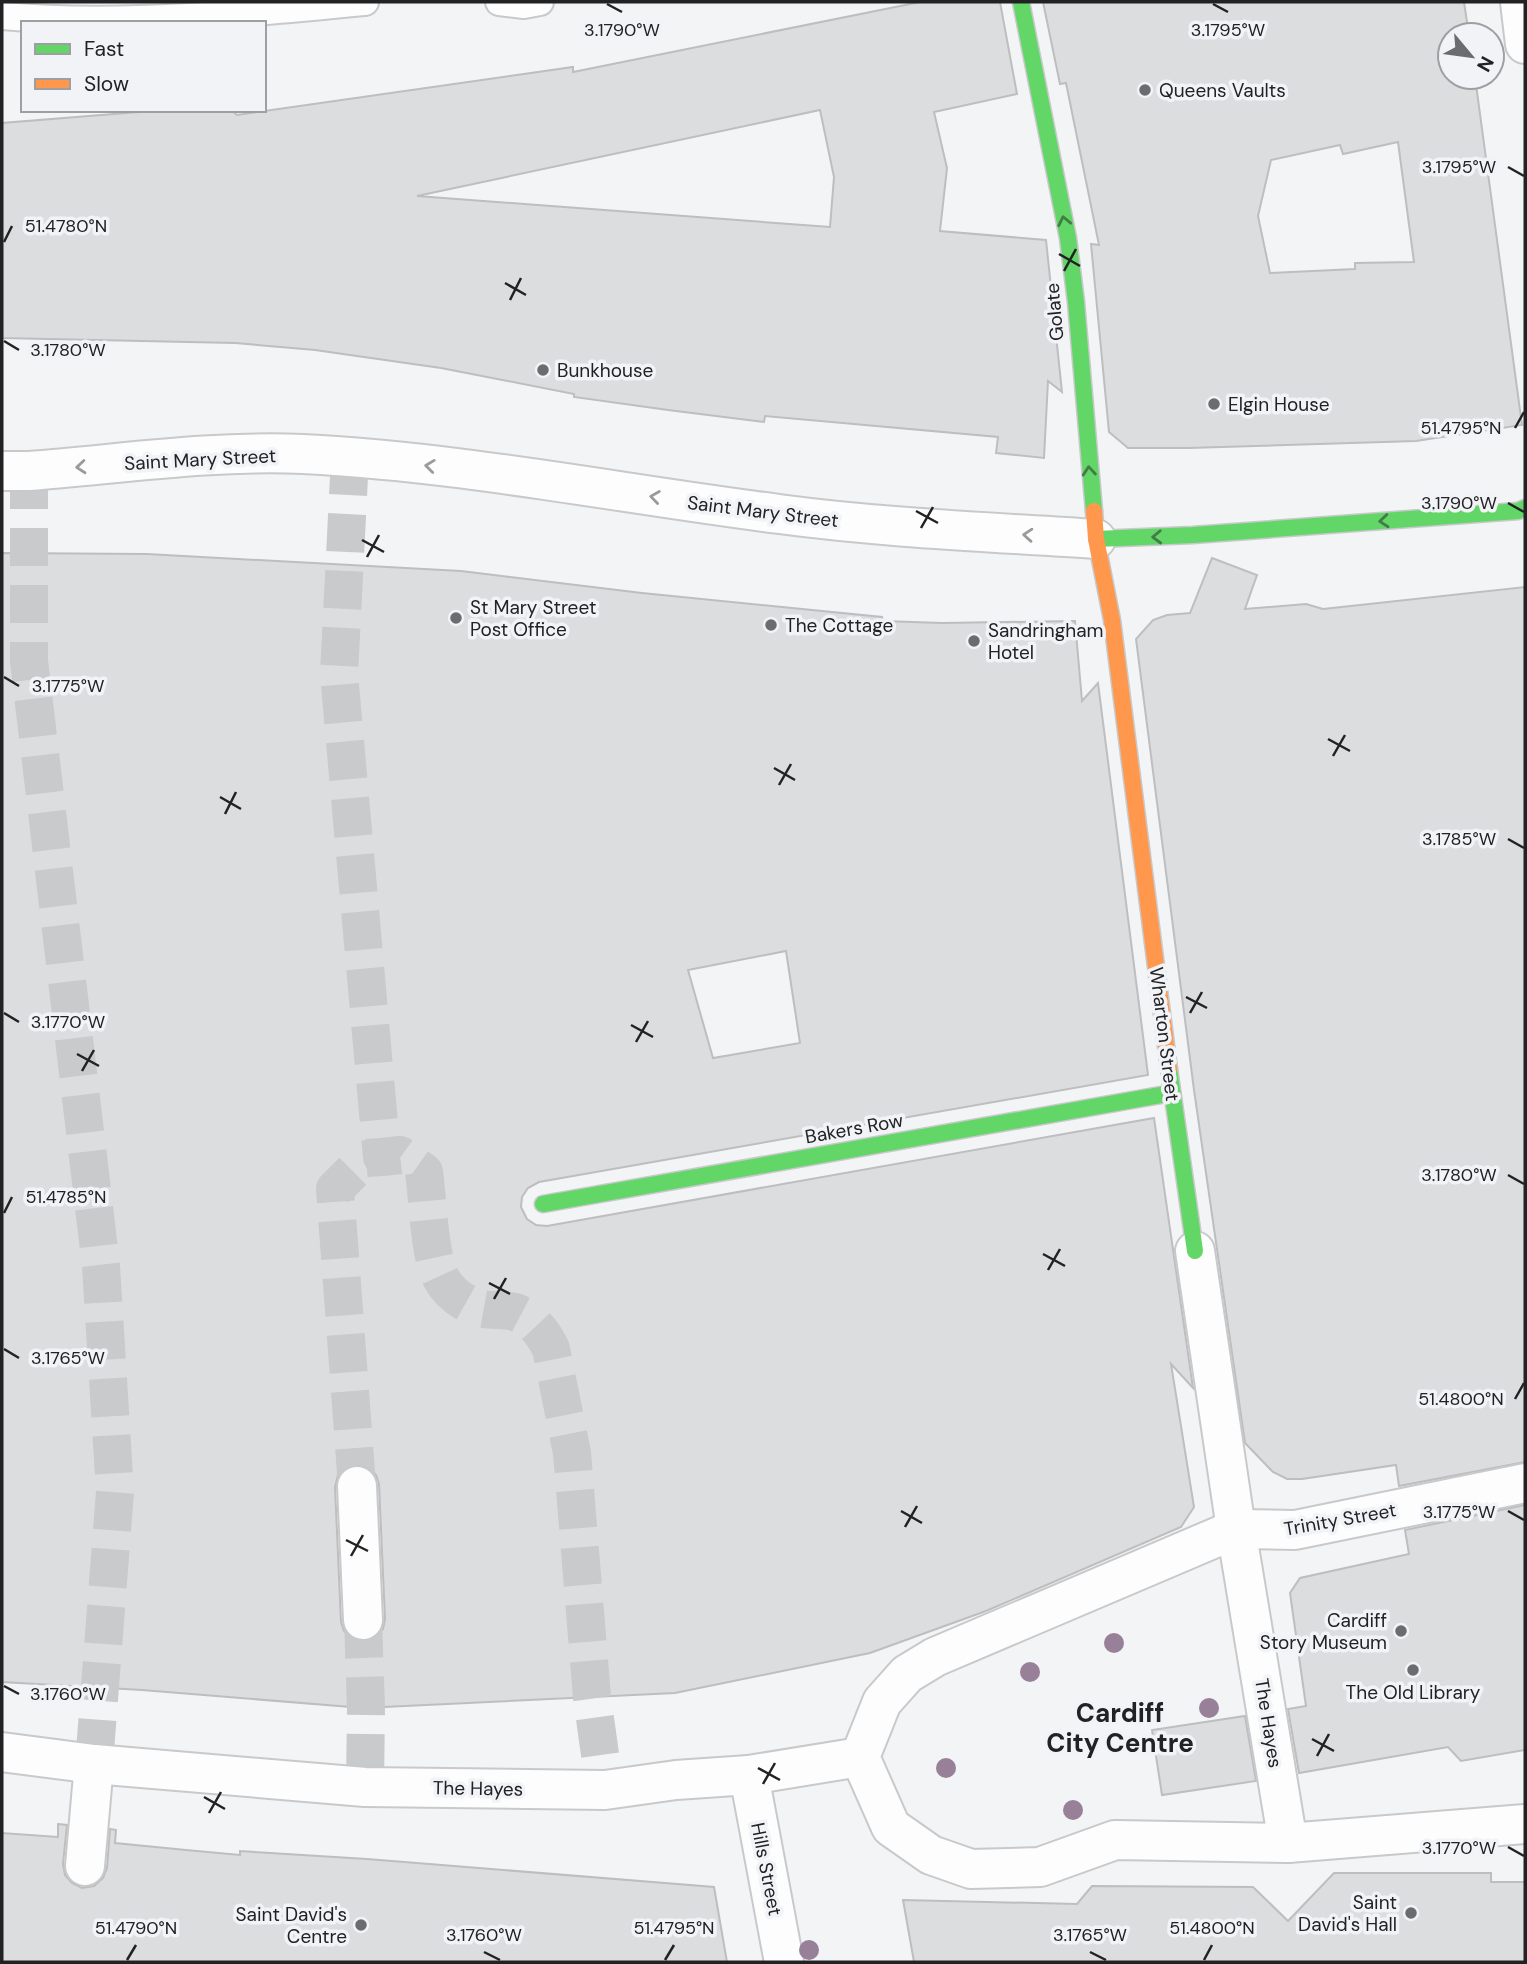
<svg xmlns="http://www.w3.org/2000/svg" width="1527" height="1964" font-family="'DM Sans',sans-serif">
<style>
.building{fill:#dcdddf;stroke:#bebec0;stroke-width:2;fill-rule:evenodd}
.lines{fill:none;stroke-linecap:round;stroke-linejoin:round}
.street-tunnel{stroke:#c8cacc;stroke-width:38;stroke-dasharray:38 19;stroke-linecap:butt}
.lane-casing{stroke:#c8c9cb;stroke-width:30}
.street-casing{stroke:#c8c9cb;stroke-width:42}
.fast-casing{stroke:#c8c9cb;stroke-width:19}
.slow-casing{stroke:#c8c9cb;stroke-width:19}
.lane{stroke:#fdfdfe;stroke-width:26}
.street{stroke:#fdfdfe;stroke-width:38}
.fast{stroke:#63d668;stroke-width:16}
.slow{stroke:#ff974d;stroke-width:16}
.tree{fill:#988099}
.oneway{stroke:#427c46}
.oneway2{stroke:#9a9a9c}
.ticks{fill:none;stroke:#222224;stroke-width:2.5}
.poi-dot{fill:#6b6c6e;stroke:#f1f3f7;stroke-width:2.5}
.labels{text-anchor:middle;stroke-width:7;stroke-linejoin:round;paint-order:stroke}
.poi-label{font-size:19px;fill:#222224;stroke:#f1f3f7;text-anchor:start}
.street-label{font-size:19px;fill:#222224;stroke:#f1f3f7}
.district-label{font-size:26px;font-weight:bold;fill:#222224;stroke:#f1f3f7}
.ticks-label{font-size:18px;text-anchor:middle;fill:#222224;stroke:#f1f3f7;stroke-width:7;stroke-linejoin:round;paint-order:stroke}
</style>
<rect width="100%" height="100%" fill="#f2f4f6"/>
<g class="building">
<path d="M920 2H1000L1017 94 934 112 947 168 940 231 1046 240 1062 392 1048 381 1044 458 996 453 998 437 765 416 764 422 668 410 574 397V394L441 368 315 350 235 343 2 338V123L164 110H231L237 115 573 67V72ZM820 110 834 177 830 227 417 196Z"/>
<path d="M1043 2H1464L1469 35H1450V77H1475L1522 425 1416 441 1189 448H1128L1109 432 1091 244 1099 245 1066 83 1060 84ZM1398 142 1414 262 1355 263V269L1270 273 1258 216 1271 160 1340 145 1343 154Z"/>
<path d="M2 553 147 554 461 571 642 593 882 617 883 621 942 623 1075 621 1082 701 1098 683 1148 1075 539 1182 528 1188 522 1197 521 1207 527 1219 536 1225 547 1226 1154 1118 1193 1388 1171 1364 1194 1507 1181 1527 986 1611 870 1653 675 1693 363 1708 142 1690 2 1682ZM786 951 800 1043 713 1058 688 970ZM355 1464 368 1467 376 1475 379 1484 385 1619 383 1629 375 1638 363 1642 352 1639 344 1631 341 1622 335 1487 338 1475 345 1468Z"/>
<path d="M1212 558 1257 575 1245 609 1306 604 1323 609 1525 587V1462L1399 1486 1396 1465 1302 1479H1287L1273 1472 1245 1443 1194 1090 1136 639 1153 620 1167 615 1190 613Z"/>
<path d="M1525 1505V1750L1461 1761 1448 1747 1299 1773 1288 1709 1306 1706 1290 1593 1300 1578 1409 1554 1405 1530Z"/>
<path d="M1245 1716 1256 1781 1162 1795 1152 1730Z"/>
<path d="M58 1824 67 1825 63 1864 65 1875 72 1883 82 1888 94 1886 103 1878 107 1868 110 1829 116 1830 115 1843 186 1850 240 1855V1851L367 1859 714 1887 727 1962H2V1833L58 1837Z"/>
<path d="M1334 1873H1491V1882H1525V1962H914L903 1900 1077 1904 1092 1886 1253 1887 1288 1921Z"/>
</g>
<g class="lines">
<g class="street-tunnel">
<path d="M350 457 339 674 382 1157 400 1155 424 1172C428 1200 429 1255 441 1278 449 1293 466 1306 483 1309 493 1311 504 1309 515 1312 532 1318 544 1334 551 1349L572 1453 592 1697 605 1790"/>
<path d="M29 471V661L101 1266 115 1492 94 1764"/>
<path d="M357 1486 335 1189 366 1158 382 1157"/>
<path d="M363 1620 366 1708 365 1787"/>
</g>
<g class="lane-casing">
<g id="lane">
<path d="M499 2 524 5 540 2"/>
<path d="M2 16C124 26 244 14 365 2"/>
</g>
</g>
<g class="street-casing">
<g id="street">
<path d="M1520 2 1525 44"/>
<path d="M2 471H29C120 464 212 450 303 454 463 462 621 494 779 514 884 528 990 532 1096 539"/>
<path d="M1195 1251 1236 1529 1288 1843"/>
<path d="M1525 1483 1295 1530 1236 1529 935 1657 907 1674 882 1702 860 1757 891 1827 931 1855 971 1869 1040 1867 1115 1840 1288 1843 1525 1824"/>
<path d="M357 1486 363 1620"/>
<path d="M2 1752 94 1764 365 1787 605 1790 676 1780 749 1775 860 1757"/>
<path d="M749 1775 784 1962"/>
<path d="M85 1866 94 1764"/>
</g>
</g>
<g class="fast-casing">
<g id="fast">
<path d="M1021 2 1068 238 1076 302 1094 511"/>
<path d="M1096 539 1193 535 1518 511 1525 508"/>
<path d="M1169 1069 1195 1251"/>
<path d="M543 1204 1172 1093"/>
</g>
</g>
<g class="slow-casing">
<path id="slow" d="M1094 511 1096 539 1112 620 1169 1069"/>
</g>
<use href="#lane" class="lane"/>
<use href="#street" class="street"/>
<use href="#fast" class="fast"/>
<use href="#slow" class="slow"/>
</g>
<g class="tree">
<circle cx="1114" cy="1643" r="10"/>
<circle cx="1030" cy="1672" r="10"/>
<circle cx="1209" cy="1708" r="10"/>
<circle cx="946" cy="1768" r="10"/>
<circle cx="1073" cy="1810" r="10"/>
<circle cx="809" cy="1950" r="10"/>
</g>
<defs><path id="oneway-chevron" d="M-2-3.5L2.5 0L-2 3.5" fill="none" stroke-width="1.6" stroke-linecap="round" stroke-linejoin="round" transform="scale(1.75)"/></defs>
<g class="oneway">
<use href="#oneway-chevron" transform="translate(1064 221) rotate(-102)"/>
<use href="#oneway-chevron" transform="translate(1089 471) rotate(-95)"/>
<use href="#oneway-chevron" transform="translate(1384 521) rotate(175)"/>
<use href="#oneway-chevron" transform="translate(1157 537) rotate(178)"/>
</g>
<g class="oneway2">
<use href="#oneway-chevron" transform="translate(430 466) rotate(-173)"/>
<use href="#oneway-chevron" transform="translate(81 467) rotate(175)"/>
<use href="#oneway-chevron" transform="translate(655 497) rotate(-172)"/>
<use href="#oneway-chevron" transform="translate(1028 535) rotate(-176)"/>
</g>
<path class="ticks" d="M607 4 622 12M1213 4 1228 12M1508 167 1524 176M4 242 12 226M1059 254 1080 266M1064 271 1076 249M505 283 526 295M510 300 521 278M4 341 19 350M1515 428 1524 412M1508 503 1524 512M916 511 938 523M921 528 933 507M362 540 384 552M367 557 379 535M4 677 19 686M1328 739 1350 751M1333 756 1345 735M774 768 795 780M779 785 791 764M220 797 241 809M225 814 236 792M1508 839 1524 848M1186 997 1207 1008M4 1013 19 1022M1190 1013 1202 992M631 1025 653 1037M636 1042 648 1021M77 1054 99 1066M82 1071 94 1050M1508 1175 1524 1184M4 1213 12 1197M1043 1254 1065 1266M1048 1270 1060 1249M489 1283 510 1294M494 1299 506 1278M4 1349 19 1358M1515 1399 1524 1383M901 1511 922 1523M1508 1511 1524 1520M905 1527 917 1506M346 1540 368 1551M351 1556 363 1535M4 1686 19 1694M1312 1739 1334 1751M1317 1756 1329 1734M758 1768 780 1780M763 1784 775 1763M204 1797 225 1809M209 1813 221 1792M1508 1847 1524 1856M484 1952 500 1960M1090 1952 1106 1960M127 1960 136 1945M665 1960 674 1945M1204 1960 1212 1945"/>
<g class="poi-dot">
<circle cx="1145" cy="90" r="7"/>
<circle cx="543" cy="370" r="7"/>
<circle cx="1214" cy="404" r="7"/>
<circle cx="456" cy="618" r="7"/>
<circle cx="771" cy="625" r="7"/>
<circle cx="974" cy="641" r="7"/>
<circle cx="1401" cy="1631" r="7"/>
<circle cx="1413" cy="1670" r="7"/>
<circle cx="1411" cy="1913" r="7"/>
<circle cx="361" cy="1925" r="7"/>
</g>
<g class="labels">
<g class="poi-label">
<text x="1159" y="97">Queens Vaults</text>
<text x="557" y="377">Bunkhouse</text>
<text x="1228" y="411">Elgin House</text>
<text x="470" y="614">St Mary Street<tspan x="470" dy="22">Post Office</tspan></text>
<text x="785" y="632">The Cottage</text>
<text x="988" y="637">Sandringham<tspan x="988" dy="22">Hotel</tspan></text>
<text x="1387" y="1627" text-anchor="end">Cardiff<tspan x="1387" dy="22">Story Museum</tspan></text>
<text x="1413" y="1699" text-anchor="middle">The Old Library</text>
<text x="1397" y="1909" text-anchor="end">Saint<tspan x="1397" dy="22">David's Hall</tspan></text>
<text x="347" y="1921" text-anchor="end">Saint David's<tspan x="347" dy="22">Centre</tspan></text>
</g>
<g class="street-label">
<text transform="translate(1054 312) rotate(-95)" y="7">Golate</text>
<text transform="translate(200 459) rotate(-3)" y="7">Saint Mary Street</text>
<text transform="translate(763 511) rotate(7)" y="7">Saint Mary Street</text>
<text transform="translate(1165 1034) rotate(83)" y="7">Wharton Street</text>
<text transform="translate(854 1128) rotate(-10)" y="7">Bakers Row</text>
<text transform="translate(1340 1519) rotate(-10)" y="7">Trinity Street</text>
<text transform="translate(1269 1723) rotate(81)" y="7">The Hayes</text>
<text transform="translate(478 1788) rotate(1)" y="7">The Hayes</text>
<text transform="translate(767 1869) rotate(79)" y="7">Hills Street</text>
</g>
<g class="district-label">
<text x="1120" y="1722">Cardiff<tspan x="1120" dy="30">City Centre</tspan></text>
</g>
</g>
<g class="ticks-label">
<text x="622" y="36">3.1790°W</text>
<text x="1228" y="36">3.1795°W</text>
<text x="1459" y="173">3.1795°W</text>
<text x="66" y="232">51.4780°N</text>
<text x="68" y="356">3.1780°W</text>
<text x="1461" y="434">51.4795°N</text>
<text x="1459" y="509">3.1790°W</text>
<text x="68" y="692">3.1775°W</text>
<text x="1459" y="845">3.1785°W</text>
<text x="68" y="1028">3.1770°W</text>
<text x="1459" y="1181">3.1780°W</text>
<text x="66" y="1203">51.4785°N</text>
<text x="68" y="1364">3.1765°W</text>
<text x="1461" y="1405">51.4800°N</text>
<text x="1459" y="1518">3.1775°W</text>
<text x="68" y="1700">3.1760°W</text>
<text x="1459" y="1854">3.1770°W</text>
<text x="136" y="1934">51.4790°N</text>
<text x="674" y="1934">51.4795°N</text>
<text x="1212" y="1934">51.4800°N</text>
<text x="484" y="1941">3.1760°W</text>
<text x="1090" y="1941">3.1765°W</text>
</g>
<rect width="1527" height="1964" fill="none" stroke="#222224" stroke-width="7"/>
<rect x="21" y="21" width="245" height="91" fill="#f1f3f7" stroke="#9e9fa3" stroke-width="2"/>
<rect x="35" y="44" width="35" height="10" fill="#63d668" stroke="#9e9fa3" stroke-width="2"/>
<text x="84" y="56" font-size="21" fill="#222224">Fast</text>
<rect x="35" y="79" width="35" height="10" fill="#ff974d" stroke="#9e9fa3" stroke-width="2"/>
<text x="84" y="91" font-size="21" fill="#222224">Slow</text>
<g transform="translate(1471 56) rotate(119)"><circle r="33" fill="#f1f3f7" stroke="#9e9fa3" stroke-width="2"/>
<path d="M0-5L12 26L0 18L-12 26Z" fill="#6b6c6e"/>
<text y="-10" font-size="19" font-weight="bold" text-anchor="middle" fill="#222224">N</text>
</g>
</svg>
